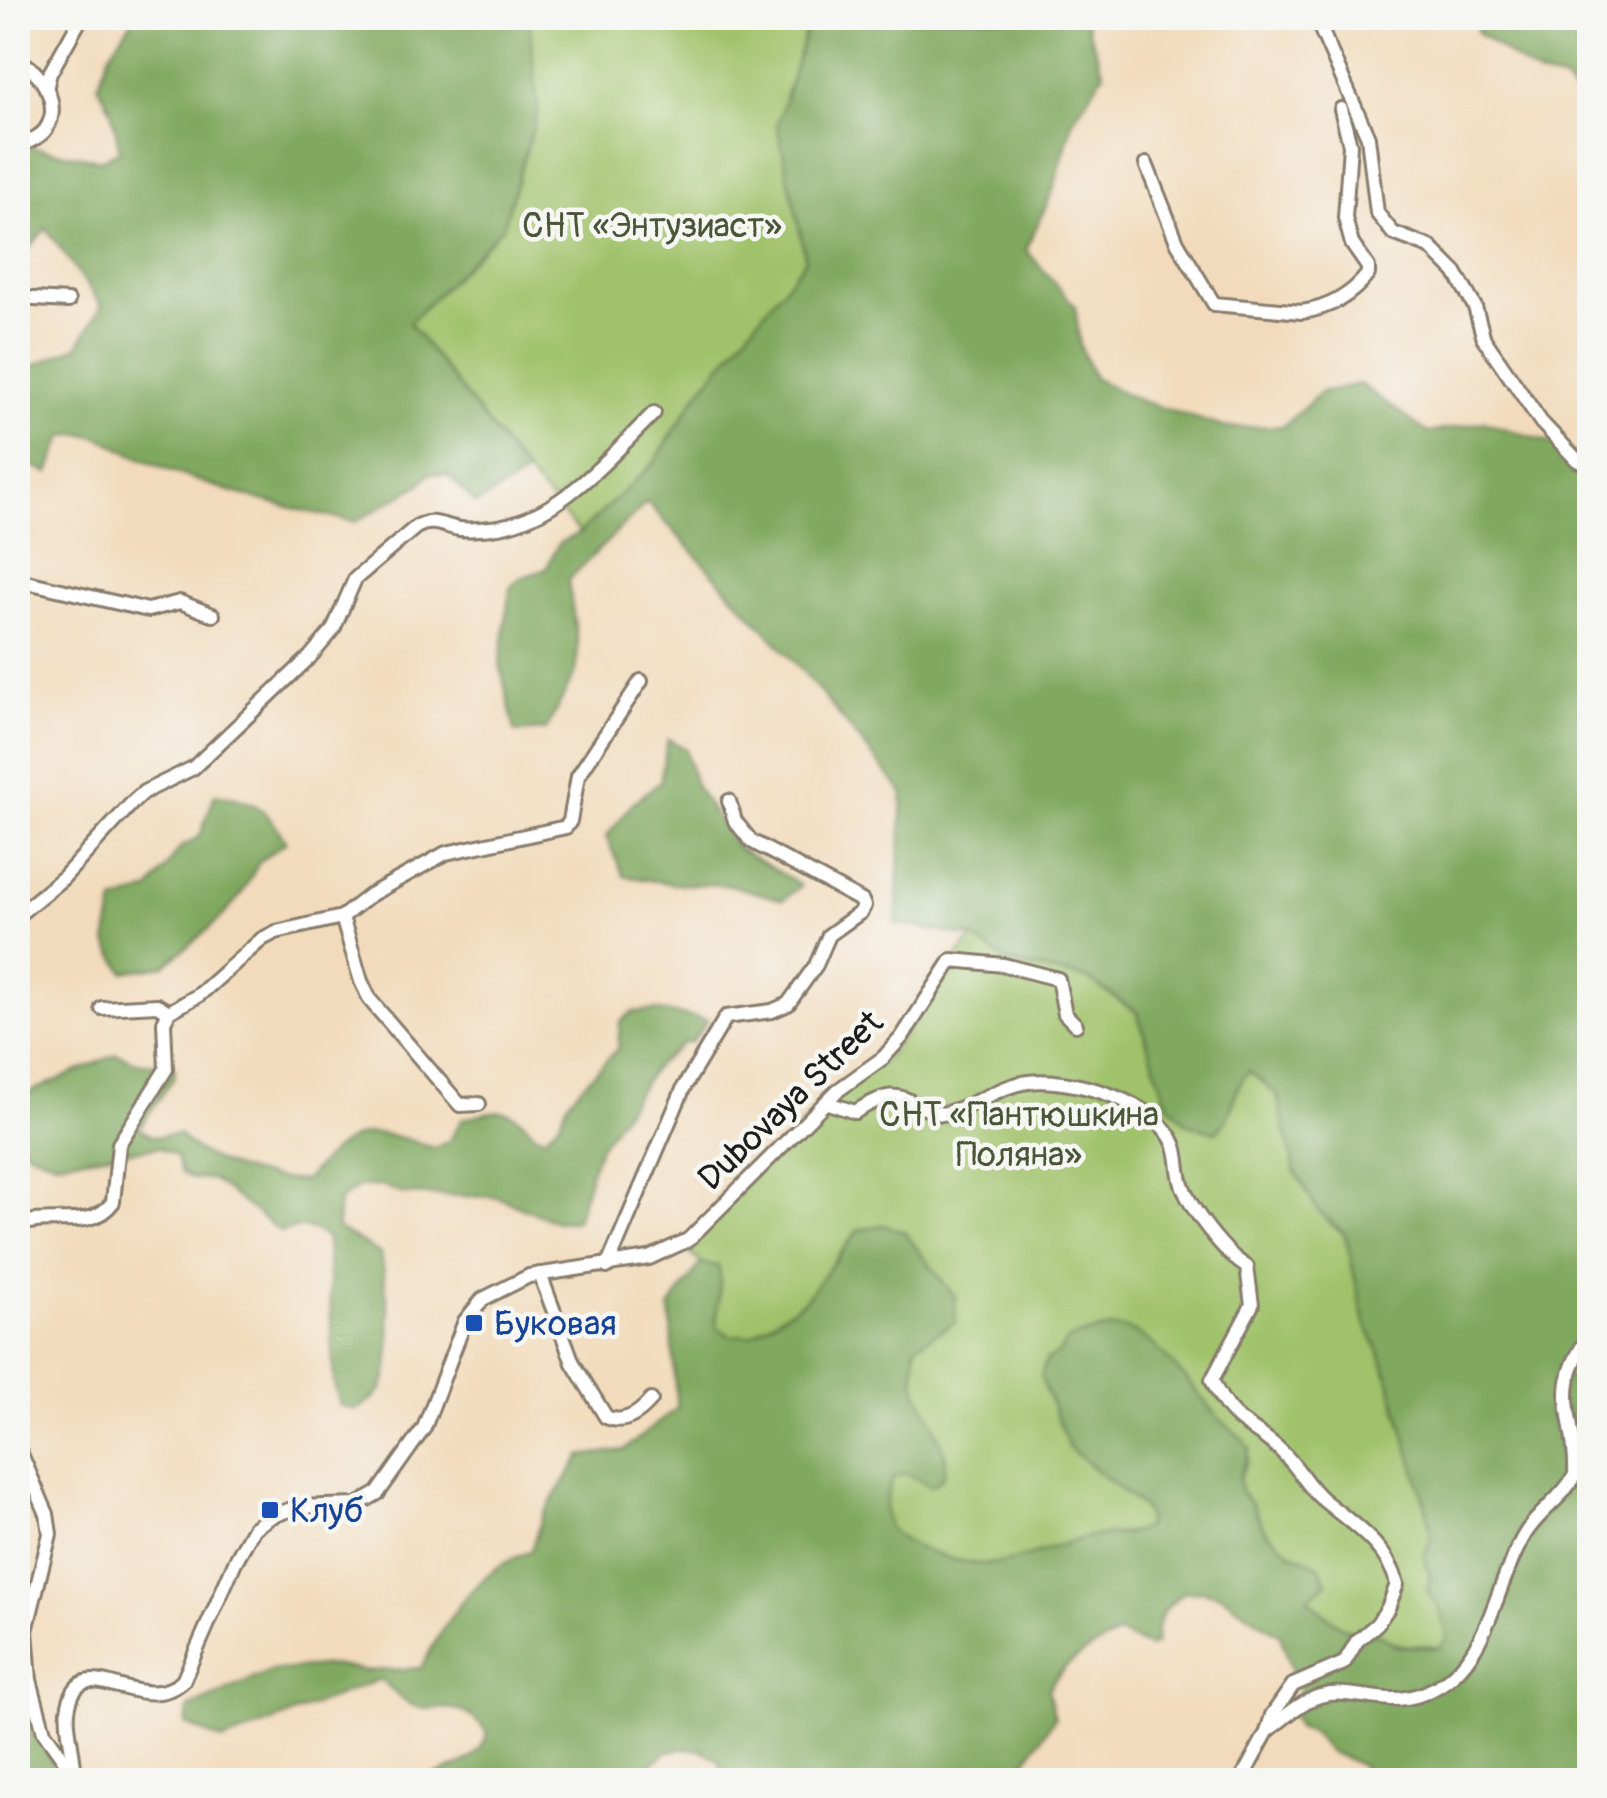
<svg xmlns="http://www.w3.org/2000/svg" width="1607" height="1798" font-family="Pangolin,sans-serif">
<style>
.green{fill:#a0c26b;stroke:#5e6f44;stroke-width:2.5}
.forest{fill:#80a85f;stroke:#4e623e;stroke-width:2.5}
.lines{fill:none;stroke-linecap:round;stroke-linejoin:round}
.minor-casing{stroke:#877c6c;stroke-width:18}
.minor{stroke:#fff;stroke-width:12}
.transit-dot{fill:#1a4fb4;stroke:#f6f6f2;stroke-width:4}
.labels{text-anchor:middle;stroke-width:9;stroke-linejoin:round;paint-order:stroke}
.park-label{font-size:35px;fill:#4a5638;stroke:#f6f6f2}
.street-label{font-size:35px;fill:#1c1c1c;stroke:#f6f6f2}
.transit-label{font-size:35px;fill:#164399;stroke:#f6f6f2;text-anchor:start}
</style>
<rect width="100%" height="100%" fill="#f6f6f2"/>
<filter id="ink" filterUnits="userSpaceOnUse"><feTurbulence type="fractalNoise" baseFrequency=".01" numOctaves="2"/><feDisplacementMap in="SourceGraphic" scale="20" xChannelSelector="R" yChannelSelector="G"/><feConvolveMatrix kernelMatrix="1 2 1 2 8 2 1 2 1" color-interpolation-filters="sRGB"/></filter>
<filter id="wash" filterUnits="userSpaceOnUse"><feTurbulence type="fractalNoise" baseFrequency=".0048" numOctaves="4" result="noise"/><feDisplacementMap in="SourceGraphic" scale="40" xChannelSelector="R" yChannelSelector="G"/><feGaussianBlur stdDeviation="2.25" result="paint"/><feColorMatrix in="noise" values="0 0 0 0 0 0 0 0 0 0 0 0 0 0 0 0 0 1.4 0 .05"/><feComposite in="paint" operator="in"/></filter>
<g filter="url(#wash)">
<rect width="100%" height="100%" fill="#f2dbbc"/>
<g class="green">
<path d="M529 18H810L778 125 806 260 696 396 654 463 580 533 527 474 409 323 503 227 538 111Z"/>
<path d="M972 937 1007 962 1088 979 1137 1013 1167 1102 1188 1124 1216 1131C1239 1109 1227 1095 1249 1071L1277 1094 1295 1171 1330 1224 1345 1234 1365 1322 1384 1363 1427 1511 1431 1538 1424 1557 1430 1575 1427 1590 1439 1609 1448 1637 1440 1648C1412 1641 1404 1653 1379 1634 1344 1637 1332 1620 1307 1598L1327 1583 1319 1566 1291 1553 1264 1529 1252 1505 1241 1492 1239 1477 1248 1459 1246 1442 1218 1418 1182 1375 1069 1448 1141 1506 1147 1515 1146 1526C1132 1537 1111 1533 1094 1536 1059 1542 1027 1561 990 1564 966 1566 895 1548 887 1522 882 1509 889 1490 893 1477L946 1457 914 1382 916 1345 955 1322V1297L904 1232 883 1225 858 1230 804 1301 752 1335 730 1336 717 1327C714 1305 724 1287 718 1266L701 1263 681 1246 841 1085 885 1060Z"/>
</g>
<g class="forest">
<path d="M134 18H529L538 111 503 227 409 323 527 474 476 504 448 475 430 473 419 485 355 522C279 506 205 488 134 455 108 443 93 428 63 437L49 473 28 463 18 467V372L77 347 102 306 46 228 18 262V153L25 146 100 160 120 151 111 110 98 85 109 54Z"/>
<path d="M810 18H1084L1104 73 1073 120 1054 188 1026 250 1075 306 1080 345 1094 378 1138 400 1226 428 1284 426 1321 392 1360 384 1428 433 1484 422 1564 447 1589 466 1590 1322 1561 1363 1584 1402 1589 1404V1780H1367L1362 1766 1328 1751 1313 1733 1297 1727 1293 1716 1300 1693 1280 1635 1220 1595 1201 1591 1182 1593 1163 1612 1157 1627 1156 1644 1149 1647 1118 1634C1090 1649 1064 1661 1048 1690L1055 1718 1024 1763 999 1780H727L718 1760 702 1750 682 1748 667 1752 630 1780H420C446 1770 481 1764 487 1733 455 1690 436 1720 406 1702 397 1697 388 1686 380 1679L224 1741 186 1725 188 1708 270 1671 331 1665 368 1671 421 1668C439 1634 459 1598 490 1573 501 1563 518 1557 531 1550L543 1515 581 1456 624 1450 677 1408 670 1307 701 1263 718 1266C724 1287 714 1305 717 1327L730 1336 752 1335 804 1301 859 1230 883 1225 904 1232 955 1297 956 1322 916 1345C915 1358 912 1374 916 1386 924 1412 968 1473 930 1486L907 1473 893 1477C889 1490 882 1509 887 1522 896 1548 965 1566 990 1564 1027 1561 1059 1542 1094 1536 1111 1533 1132 1537 1146 1526L1147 1515 1141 1506 1069 1448 1041 1377 1046 1360 1059 1353 1067 1340C1083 1334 1104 1327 1120 1328 1152 1329 1196 1394 1217 1416 1227 1427 1242 1435 1250 1449L1239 1477 1241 1492 1252 1505 1264 1530 1291 1553 1319 1566 1327 1583 1307 1599C1333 1620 1344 1637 1379 1634L1396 1646 1439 1648 1448 1637 1439 1609 1427 1590 1430 1575 1424 1557 1431 1537 1427 1511 1384 1363 1365 1322 1345 1234 1318 1211 1295 1171 1277 1094 1249 1071C1227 1095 1239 1109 1216 1132L1188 1124 1167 1102 1137 1012 1088 979 1007 962 972 937 896 924 903 793 801 669 647 502 568 580 578 646 576 671 546 730 515 732 500 664 510 588 518 579 546 569 559 543 580 533 654 463 696 396 806 260 777 125Z"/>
<path d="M1473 18H1589V126L1583 103 1563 80 1537 75 1478 33Z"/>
<path d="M668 739 685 748 695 785 737 848 801 885 783 900 730 885 674 884 624 876 606 837 635 801 660 782Z"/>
<path d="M215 794C256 801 264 806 286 842L260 861 240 896 220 919 164 966 124 972 106 942 114 902 150 890 181 847 200 836Z"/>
<path d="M654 1010 708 1020 691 1043 684 1042 654 1068 598 1150 576 1220 556 1222 498 1197 404 1194 381 1186H360L339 1201 337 1228 381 1254C386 1287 398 1361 381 1390 374 1399 366 1404 356 1410L340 1405 334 1383 327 1239C313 1226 300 1225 281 1232L212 1179H194L181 1173 176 1156 159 1147 56 1162 28 1152 18 1139V1097L117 1054 140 1064 163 1063 175 1069 174 1077 139 1128 153 1137 179 1134C203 1165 267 1179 304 1181 354 1125 365 1125 434 1148L450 1140 462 1119C498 1110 510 1103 535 1134L545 1137 559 1123 569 1100 618 1048 620 1022 632 1012Z"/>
<path d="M19 1713 50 1757 57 1777 67 1780H18Z"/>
</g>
</g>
<g filter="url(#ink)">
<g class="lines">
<g class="minor-casing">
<g id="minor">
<path d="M1316 18 1368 137 1377 213 1393 233 1430 247 1455 272 1475 307 1484 339 1541 422 1577 460 1590 466"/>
<path d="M18 60C40 70 63 104 46 129 40 138 27 142 18 147"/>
<path d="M46 89 50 73 81 18"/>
<path d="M1146 164 1177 242 1214 304 1302 312C1329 308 1351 296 1368 274V267L1352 244 1345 218 1350 145 1341 109"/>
<path d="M18 298 68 301"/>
<path d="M18 580 148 610 180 602 213 615"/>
<path d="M18 915 63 878 133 802 144 792 193 768 310 657 333 630 355 579 416 527C432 517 445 527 460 529 469 530 482 529 491 528 558 521 609 457 654 413"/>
<path d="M342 917 361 981 370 1000 460 1105 479 1104"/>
<path d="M102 1008 157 1005 169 1012"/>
<path d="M828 1103 855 1112C903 1083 897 1101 942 1114 972 1108 998 1086 1028 1082 1071 1077 1158 1101 1175 1146 1179 1158 1178 1172 1182 1184 1190 1209 1225 1254 1247 1267L1252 1305 1212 1380C1234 1431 1255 1422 1286 1456 1299 1469 1307 1485 1321 1498 1348 1521 1389 1546 1397 1584L1388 1608 1377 1624 1357 1641 1344 1663 1293 1685 1272 1715 1267 1732 1241 1780"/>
<path d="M18 1226C49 1211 89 1234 113 1202L119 1144 166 1069 164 1022 169 1012 199 995 262 939 276 932 342 917 370 895 446 853 566 827 570 821 578 776 641 681"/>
<path d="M607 1267 684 1087 726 1017 772 1011 788 1004 816 965 829 935 861 912 864 906 862 901 751 841 735 821 729 801"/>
<path d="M540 1274 573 1363 606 1417C624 1425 639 1414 651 1400"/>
<path d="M18 1447 47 1514 50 1534 26 1631 30 1680 44 1732 74 1774"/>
<path d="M1269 1730C1285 1717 1300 1702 1320 1696 1351 1687 1382 1707 1419 1695 1490 1671 1491 1590 1525 1534 1539 1511 1561 1500 1575 1475 1578 1417 1547 1394 1590 1335"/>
<path d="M74 1774C75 1752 64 1726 69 1705 82 1646 140 1719 183 1681L235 1562 254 1528 272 1516 297 1507 357 1505 378 1493 424 1428 465 1321 483 1299 529 1276 649 1258 688 1240 837 1091 883 1058 902 1037 952 960 1004 965 1058 979 1065 1014 1076 1025"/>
</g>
</g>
<use href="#minor" class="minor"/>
</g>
</g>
<g class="transit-dot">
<rect x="464" y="1313" width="20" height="20" rx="5"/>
<rect x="260" y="1500" width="20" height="20" rx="5"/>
</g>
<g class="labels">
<g class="park-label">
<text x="652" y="237">СНТ «Энтузиаст»</text>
<text x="1019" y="1126">СНТ «Пантюшкина<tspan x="1019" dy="40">Поляна»</tspan></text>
</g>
<g class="street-label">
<text transform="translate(790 1100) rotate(-44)" y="12">Dubovaya Street</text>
</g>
<g class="transit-label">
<text x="494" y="1335">Буковая</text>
<text x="290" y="1522">Клуб</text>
</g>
</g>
<rect width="1607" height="1798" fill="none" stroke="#f6f6f2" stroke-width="60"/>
</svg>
